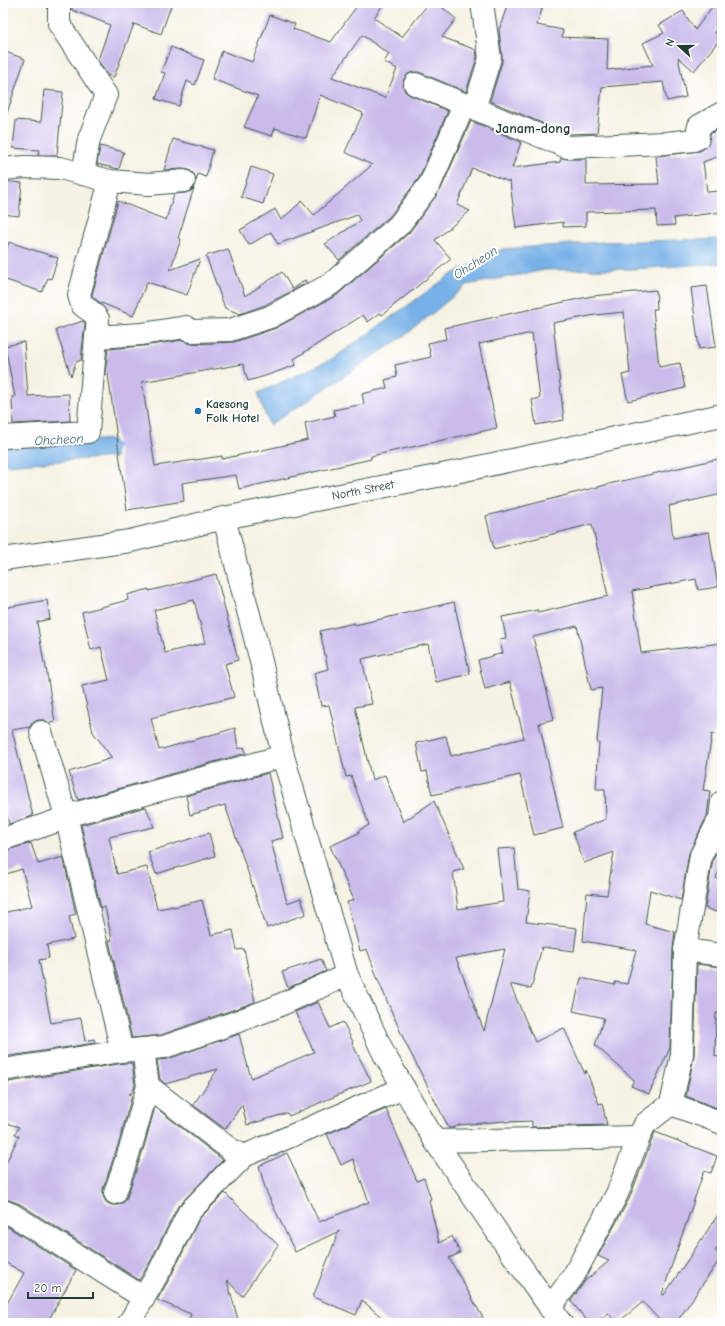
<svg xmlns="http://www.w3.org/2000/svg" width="725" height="1326" font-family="'Comic Neue',sans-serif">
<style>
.water{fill:#77b1e8;stroke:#4b778e}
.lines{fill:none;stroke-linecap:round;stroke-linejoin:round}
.stream{stroke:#77b1e8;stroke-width:6}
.building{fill:#cabbeb;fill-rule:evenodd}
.minor-casing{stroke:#3f584e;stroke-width:24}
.secondary-casing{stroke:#3f584e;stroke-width:24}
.minor{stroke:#fff;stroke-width:22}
.secondary{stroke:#fff;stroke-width:22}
.poi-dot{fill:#1f6fb2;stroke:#fff;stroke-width:1.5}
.labels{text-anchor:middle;stroke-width:4;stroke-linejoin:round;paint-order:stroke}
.poi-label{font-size:12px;font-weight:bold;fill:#1f3d34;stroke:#fff;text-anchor:start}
.street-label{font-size:12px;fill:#1f3d34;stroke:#fff}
.water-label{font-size:13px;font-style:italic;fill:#39606a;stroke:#fff}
.quarter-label{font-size:14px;font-weight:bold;fill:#1f3d34;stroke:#fff}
</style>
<rect width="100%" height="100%" fill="#fff"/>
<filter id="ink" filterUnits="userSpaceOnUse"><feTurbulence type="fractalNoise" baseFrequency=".025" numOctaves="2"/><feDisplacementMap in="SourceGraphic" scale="8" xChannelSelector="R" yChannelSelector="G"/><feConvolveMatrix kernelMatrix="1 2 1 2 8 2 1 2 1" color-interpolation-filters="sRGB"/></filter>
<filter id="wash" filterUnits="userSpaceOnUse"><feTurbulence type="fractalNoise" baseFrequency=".012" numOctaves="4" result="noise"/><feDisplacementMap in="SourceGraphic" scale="16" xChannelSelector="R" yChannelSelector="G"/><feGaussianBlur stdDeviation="0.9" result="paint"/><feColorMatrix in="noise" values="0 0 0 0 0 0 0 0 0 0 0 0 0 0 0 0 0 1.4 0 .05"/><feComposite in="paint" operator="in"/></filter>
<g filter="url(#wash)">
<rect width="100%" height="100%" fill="#f6f2e3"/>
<g class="water">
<path d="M722 239V263L633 269 545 270 467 285 407 334 301 405 269 425 258 393 334 358 449 276 503 249 602 242Z"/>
<path d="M113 439 116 457 3 465V447Z"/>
</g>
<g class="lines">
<path class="stream" d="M106 447 117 446"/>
</g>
<g id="blocks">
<g class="building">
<path d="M72 3H172L161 34 134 24 114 77 107 75 98 60 110 25 72 10Z"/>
<path d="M359 3H384L374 18 402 37 429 3H437L456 19 442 37 476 50 477 57 466 92 419 72H413L408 74 404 79 403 86 405 91 410 95 448 111 419 178 390 216 339 260 325 244 360 221 357 215 278 244 271 232 249 245 240 230 275 209 281 220 302 201 314 215 372 165 345 152 363 113 320 95 306 138 275 128 272 136 244 127 258 96 212 79 222 51 252 62 270 15 295 24 293 29 331 42ZM362 35 389 54 384 62 397 69 385 98 332 77Z"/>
<path d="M508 3H544L537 25 563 30 562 37 608 39 607 70 653 65 643 43 664 33 659 25 683 11 695 30 715 3H722V21L714 32 721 38 694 71 678 57 686 97 667 101 663 82 602 87 597 133 569 134 562 131V129L549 126 490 101 502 62V56L499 30Z"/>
<path d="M171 47 204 60 195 85 187 81 179 106 156 99 165 73 161 72Z"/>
<path d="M3 51 25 59 6 116 3 115Z"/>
<path d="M44 90 63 92 57 155H38L39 150 13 148 16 120 41 122Z"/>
<path d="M471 121 521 142 512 168 560 162 561 158 568 159H586V185L659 184 656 156 700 151 708 145 710 134 722 127V155L703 162 707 192 722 191V212L674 218 675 225 657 226 656 210 586 212V226L563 227V222L516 228 510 182 472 168 457 205 470 211 435 240 451 259 382 315 380 313 368 322 363 315 294 359 296 365 265 376 248 381 243 364 142 382 155 466 222 456V459L308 440 305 423 335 416 333 410 364 404 362 394 387 388 385 380 397 377 395 365 431 357 428 343 446 339 444 328 592 296 656 290 657 309H653L659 367 680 363 685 388 628 401 622 375 630 373 624 312 595 315 553 323 564 420 536 425 532 400 540 398 532 333 479 344 497 428 371 456V459L239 489 236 475 182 483 184 501 127 510 108 374H105L108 349 143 346 183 340 191 344 234 342 276 328 337 295 409 233 441 189Z"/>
<path d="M173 139 213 150 206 177 198 174 196 181 194 174 189 170 183 169 164 170Z"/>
<path d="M100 146 124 152 119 169 97 164Z"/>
<path d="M251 167 273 174 263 204 241 197Z"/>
<path d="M3 181 22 183 19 216 3 214Z"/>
<path d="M194 188 178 238 181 239 170 270 200 259 187 295 147 282 133 316 99 302 93 297 92 295 118 201 166 220 174 194 185 193 191 191Z"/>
<path d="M9 242 58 258 51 279 48 278 42 292 3 279V260Z"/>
<path d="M228 249 245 296 282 272 292 289 305 280 307 283 265 305 240 314 225 308 206 256Z"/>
<path d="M707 286 716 347 699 349 691 288Z"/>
<path d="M83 321 85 323 81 360 76 362 71 376 56 330Z"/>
<path d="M24 342 28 396 69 394 70 421 13 424 12 397H15L5 346Z"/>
<path d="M722 458V494L669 506 673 538 709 532 718 587 698 590 696 579 632 591 641 653 722 643V735L712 734 703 790 710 791 707 816 689 853 681 900 650 890 645 924 675 932 673 950 670 1048 649 1094 631 1086 634 1080 595 1045 604 1018 573 1011 581 978 615 985V982L627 984 636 950 583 941 587 893 607 895 614 852 584 863 573 832 606 819 605 789H596L599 743H597L602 688 591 690 577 626 533 637 554 719 539 723 563 828 534 835 520 775 432 795 427 771 422 772 416 743 446 736 451 756 524 738 510 682 485 689 478 660 503 653 499 639 506 638 502 617 538 610V613L608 596 592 524 494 549 486 516 609 484Z"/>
<path d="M216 574 238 660 225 664 234 697 151 718 159 750 235 728 238 749 244 747 246 753 78 800 69 772 112 758 93 732 82 686 109 680 101 647 91 650 82 612 128 600 127 595 149 589V591ZM194 600 205 643 165 653 154 610Z"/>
<path d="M47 600 50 619 37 622 44 663 45 662 55 722 50 723 44 720H38L32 723 30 727 12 730 33 816 9 824 3 800V608Z"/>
<path d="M454 602 470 674 436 682 428 644 362 659 372 704 355 707 372 780 385 775 403 822 434 801 464 869 453 872 458 909 503 902 497 849 514 848 518 889 530 891 526 922 577 928 574 951 542 947 531 989 510 984 535 1042 564 1028 585 1074 586 1070 599 1104 602 1103 607 1125 532 1127V1121L505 1122V1121L459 1125 453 1128H449L404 1040 378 980 367 949 360 951 347 902 354 900 330 846 359 833 358 831 369 825 351 776 346 777 329 705 321 706 314 673 328 669 320 631 354 623 355 625ZM505 949 497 980 484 1031 456 958Z"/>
<path d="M268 773 283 838 271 841 287 903 301 898 306 914 267 928 225 805 190 815 186 796Z"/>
<path d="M146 807 154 827 109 837 117 874 147 867 157 909 174 906V907L202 900 211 935 233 930 237 950 244 949 255 1002 161 1035 132 1038 109 941 112 940 105 907 101 908 81 825Z"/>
<path d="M209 833 215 856 156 874 148 852Z"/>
<path d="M722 841V864L716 878 722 881V914L705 908 713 859Z"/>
<path d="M31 843 38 864 63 857 76 914 69 916 74 939 47 945 49 958 39 960 51 1023 81 1018 85 1041 94 1039 95 1043 3 1057V913L32 906 22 869 3 875V851Z"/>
<path d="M321 959 326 971 288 988 282 972Z"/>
<path d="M697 964 721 967 719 1013H716L715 1056 722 1058V1110L686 1096 694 1056Z"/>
<path d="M318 1002 330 1028 343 1022 353 1042 352 1043 371 1081 289 1116 287 1113 247 1125 242 1105 225 1129 193 1105 218 1069 165 1084 160 1079 157 1060 168 1059 239 1034 251 1078 314 1052 295 1012Z"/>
<path d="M124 1063H132L135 1085 133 1092 129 1094 132 1095 120 1139 103 1189V1196L106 1202 111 1205H118L124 1202 127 1197 144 1147 155 1107 223 1160 178 1206 149 1264 139 1280 20 1204 3 1198V1169L19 1136 15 1134 19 1127 3 1122V1099L9 1082Z"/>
<path d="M386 1109 417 1181 424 1178 431 1199 429 1200 439 1243 452 1236 460 1253 449 1258 486 1323H388L362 1300 356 1315 313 1297 339 1231 295 1252 266 1191 259 1166 287 1153 319 1222 369 1202 353 1159 341 1165 327 1134Z"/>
<path d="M655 1132 717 1156 711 1173 704 1171 662 1294 664 1295 722 1209V1241L715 1251 722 1256 676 1323H662L643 1302 617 1323 608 1313 596 1323H589L571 1301 585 1281 609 1261 598 1256 629 1199Z"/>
<path d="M225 1193 278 1245 242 1296 227 1280 239 1323H188L191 1314 157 1300 171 1276 199 1219Z"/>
<path d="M3 1224 76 1270 47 1323H3V1311L24 1273 3 1261Z"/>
</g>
</g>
</g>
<g filter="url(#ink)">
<use href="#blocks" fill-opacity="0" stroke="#3f584e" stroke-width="1"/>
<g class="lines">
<g class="minor-casing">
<g id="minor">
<path d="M59 3V24L106 95 89 139 83 174"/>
<path d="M415 84 567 147 666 143 694 140 698 138V130L699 126 722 113"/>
<path d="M474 109 490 58 482 3"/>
<path d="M3 169 25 167 60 168 110 181 149 184 184 181"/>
<path d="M96 337 98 319 93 313 82 305 79 295 110 181"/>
<path d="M3 437 88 432 96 337 142 334 186 327 191 331 230 330 270 317 331 284 399 225 430 184 464 105"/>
<path d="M41 732 66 816 122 1051"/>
<path d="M3 839 54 822 66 816 283 756"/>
<path d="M685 950 722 955"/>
<path d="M143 1049 148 1086 231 1150 244 1156 404 1088"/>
<path d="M3 1070 122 1051 164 1047 214 1030 271 1009 347 975"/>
<path d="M671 1104 722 1123"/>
<path d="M435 1141 639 1137"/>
<path d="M115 1193 132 1143 148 1086"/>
<path d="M3 1211 13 1215 144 1298"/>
<path d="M550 1308 574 1275 617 1194 639 1137 645 1124 671 1104 682 1055 685 950 701 855 720 818 722 802"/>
<path d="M129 1323 160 1270 189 1212 244 1156"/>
</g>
</g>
<g class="secondary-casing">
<g id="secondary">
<path d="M224 518 260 657 283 756 347 975 384 1054 435 1141 508 1248 561 1323"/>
<path d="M3 559 130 541 224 518 442 475 722 415"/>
</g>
</g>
<use href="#minor" class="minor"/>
<use href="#secondary" class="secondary"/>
</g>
</g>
<circle class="poi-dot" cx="198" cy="411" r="4"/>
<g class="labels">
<g class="poi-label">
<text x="206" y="408">Kaesong<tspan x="206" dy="14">Folk Hotel</tspan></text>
</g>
<g class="street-label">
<text transform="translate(363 490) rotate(-11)" y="4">North Street</text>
</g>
<g class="water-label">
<text transform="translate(475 262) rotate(-33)" y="5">Ohcheon</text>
<text transform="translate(59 439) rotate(-3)" y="5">Ohcheon</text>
</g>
<g class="quarter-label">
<text x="533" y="133">Janam-dong</text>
</g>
</g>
<rect width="725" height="1326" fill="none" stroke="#fff" stroke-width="16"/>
<g transform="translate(679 46) rotate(291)" stroke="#ffffff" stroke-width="3" paint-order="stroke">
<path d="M0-3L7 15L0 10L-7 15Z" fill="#1f3d34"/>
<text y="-6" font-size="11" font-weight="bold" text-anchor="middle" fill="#1f3d34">N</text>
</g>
<path d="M28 1292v6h65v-6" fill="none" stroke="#1f3d34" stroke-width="2"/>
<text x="34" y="1292" font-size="12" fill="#1f3d34" stroke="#ffffff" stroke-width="3" paint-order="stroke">20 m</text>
</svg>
